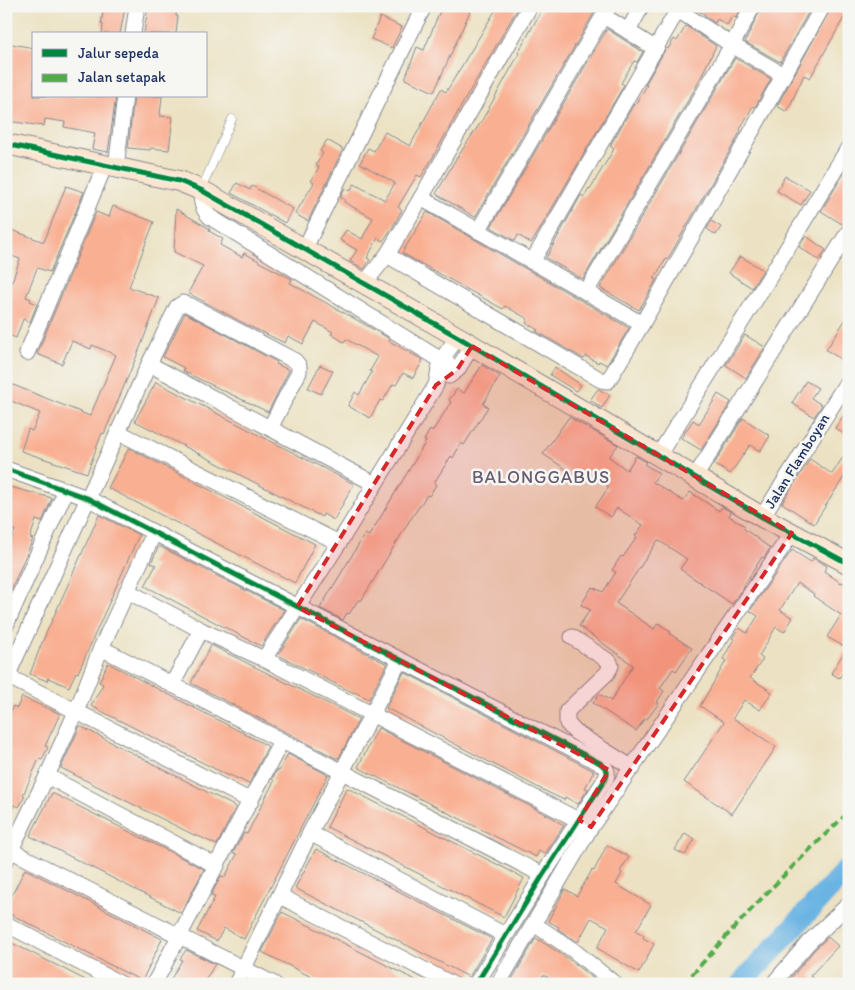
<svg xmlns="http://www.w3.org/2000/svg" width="855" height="990" font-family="Itim,sans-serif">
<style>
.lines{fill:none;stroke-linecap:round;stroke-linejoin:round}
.river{stroke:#6bb4e3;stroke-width:22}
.building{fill:#f9af92}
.lane-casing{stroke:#848890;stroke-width:9}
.street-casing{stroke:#848890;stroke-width:17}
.secondary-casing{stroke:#848890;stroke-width:22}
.lane{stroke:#fff;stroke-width:8}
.street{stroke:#fff;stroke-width:15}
.secondary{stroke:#fbe5cf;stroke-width:20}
.quiet{stroke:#52ab49;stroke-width:4;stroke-dasharray:8 4;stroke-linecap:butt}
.cycleway-casing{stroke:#f6f6f2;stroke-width:8}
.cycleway{stroke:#00873e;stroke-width:5}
.marked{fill:#d62828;fill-opacity:0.2;stroke:#d62828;stroke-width:4;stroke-dasharray:10 6;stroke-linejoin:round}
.labels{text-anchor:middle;stroke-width:5;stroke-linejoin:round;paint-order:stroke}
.street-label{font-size:15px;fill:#1b2f5e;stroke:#f6f6f2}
.quarter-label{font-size:18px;letter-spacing:1px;fill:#695c70;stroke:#f6f6f2}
</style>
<rect width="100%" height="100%" fill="#f6f6f2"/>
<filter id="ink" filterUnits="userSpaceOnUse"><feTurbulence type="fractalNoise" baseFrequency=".02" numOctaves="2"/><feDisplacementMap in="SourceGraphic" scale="10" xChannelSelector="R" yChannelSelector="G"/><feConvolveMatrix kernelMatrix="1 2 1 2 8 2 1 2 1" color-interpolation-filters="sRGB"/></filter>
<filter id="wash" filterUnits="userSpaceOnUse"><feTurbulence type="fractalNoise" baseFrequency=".0096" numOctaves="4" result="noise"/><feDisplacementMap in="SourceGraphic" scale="20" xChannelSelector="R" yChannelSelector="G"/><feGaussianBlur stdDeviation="1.12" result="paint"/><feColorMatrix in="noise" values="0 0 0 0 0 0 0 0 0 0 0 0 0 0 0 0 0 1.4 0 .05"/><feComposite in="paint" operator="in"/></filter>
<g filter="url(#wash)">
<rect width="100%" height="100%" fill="#ece2c3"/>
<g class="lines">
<path class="river" d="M741 984 849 867"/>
</g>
<g id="blocks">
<g class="building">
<path d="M104 6 125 8 120 34H102L103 24H101Z"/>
<path d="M148 6H177L176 16H178L176 34H144Z"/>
<path d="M442 6H464L471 9 434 92 405 79 417 47 424 50Z"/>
<path d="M498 6H519L464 101 433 157 421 177 417 175 398 207 402 210 392 228 383 241 378 238 367 258 370 260 364 269 350 261 357 250 340 240 346 230 362 239 373 218 344 202 345 200 340 197 345 188 350 191 354 184 385 200 395 183 360 163 368 148 374 151 385 132 410 146 441 89 446 92Z"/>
<path d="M544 6H598L475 217 436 194 454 162 481 122 519 54 518 53Z"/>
<path d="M689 6H742L736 18 732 16 727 25 717 19 715 23 705 16 706 15Z"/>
<path d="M762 6H783L793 10 795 6H812L780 62 745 42Z"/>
<path d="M832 6H847L844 13 846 14 810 78 804 75 787 112 777 106Z"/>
<path d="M380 17 402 27 392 48 371 39Z"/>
<path d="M686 26 716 46 696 87 583 279 546 258 581 195 584 197 589 188 590 189 614 149 610 146 634 104 636 105 647 85H645L666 48 668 49 674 39 677 41Z"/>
<path d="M607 29 643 52 637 62 634 61 621 83 624 85 534 239 531 243 518 235 515 241 491 227Z"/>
<path d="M6 43 34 48V96H116L108 152 92 149 95 133 64 127 65 122 45 119 44 126 6 121Z"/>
<path d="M735 58 771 79 755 107 753 106 740 129 741 130 736 140 667 260 666 259 654 279 656 280 639 310 600 288Z"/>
<path d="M134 96H162L160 116 173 117 169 150 151 148 150 150 128 148Z"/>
<path d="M327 140 343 149 308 221 295 214 314 183 311 181 319 167 316 165 323 153 320 151Z"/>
<path d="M849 165V214L842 224 821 211Z"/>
<path d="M785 176 810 190 801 205 777 191Z"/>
<path d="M237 183 250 190 252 186 293 209 285 223 231 193Z"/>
<path d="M66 186 84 192 50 272 37 268 26 297 31 299 30 301 37 304 30 322 23 319 16 338 6 334V289L9 290 20 259 6 254V228L44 242Z"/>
<path d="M113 206 154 222 129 287 159 298 140 348 104 434 102 433 87 473 21 451 28 429 32 431 40 413 6 399V382L90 416 116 355 92 345 91 349 72 341 62 364 37 354 96 212 109 217Z"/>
<path d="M176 209 210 229 209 231 223 239 220 245 242 257 244 253 259 261V262L292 279 290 283 357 320 390 339 389 341 423 360 413 378 403 373 396 385 393 384 383 401 380 400 370 418 348 406 355 392 359 395 372 372 370 371 378 357 346 339 344 342 331 334 333 332 315 322 303 344 288 336 285 343 249 326 188 293 203 266 174 252Z"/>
<path d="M427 212 629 328 607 365 599 361 598 363 586 356 584 359 536 331 538 330 526 323 528 319 505 306 503 309 402 253Z"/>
<path d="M711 221 721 227 716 235 707 229Z"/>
<path d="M806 236 826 250 819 260 799 247Z"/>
<path d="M740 256 763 270 752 288 729 273Z"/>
<path d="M185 313 277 362 276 364 289 370 268 412 195 377 183 371 184 368 163 357Z"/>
<path d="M849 314V364L826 350Z"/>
<path d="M745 335 765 347 746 378 726 365Z"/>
<path d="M320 365 333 371 321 394 308 388Z"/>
<path d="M482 365 500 376 483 404 488 407 464 445 461 443 453 458 451 456 434 483 436 485 429 496 427 495 410 520 361 601 359 599 349 614 347 613 343 620 320 608 365 534 369 536 418 455 426 441 424 440 430 430 432 432 451 402 449 400 457 389 464 393Z"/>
<path d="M555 367 581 385 576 391 550 375Z"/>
<path d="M806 381 818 388 811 398 822 405 814 417 792 403Z"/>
<path d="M156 382 354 484 334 520 323 514 322 517 135 421Z"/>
<path d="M598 389 610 395 602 408 590 400Z"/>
<path d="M718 394 731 402 701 450 681 438 693 420 699 424Z"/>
<path d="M849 407V437L835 428Z"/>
<path d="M569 417 618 445 609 457 627 470 636 456 646 462 644 464 659 473 653 482 683 501 690 492 719 511 722 507 731 512 729 516 745 526 743 528 770 548 764 558 762 557 732 604 680 569 687 559 658 540 616 603 654 629 658 623 671 632 670 634 692 648 676 671 673 669 660 688 664 691 657 702 659 703 647 719 645 718 636 731 593 703 599 694 611 701 633 665 579 626 590 610 581 605 592 587 603 592 616 572 612 570 621 556 623 557 637 537 635 536 643 525 617 508 611 517 595 507 609 487 585 470 579 478 543 454Z"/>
<path d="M743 418 770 436 760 451 750 445 730 474 714 464Z"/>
<path d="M129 448 315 544 295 583 108 488Z"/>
<path d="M849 448V469L814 524 782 503 810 459 832 474Z"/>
<path d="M10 487 52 498 42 522 36 520 30 538 33 539 6 601V552L15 530 6 528V497Z"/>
<path d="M99 515 139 535 81 666 78 673 76 672 69 687 48 678 47 681 30 674 41 645Z"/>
<path d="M159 546 284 610 261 646 145 586 156 565 151 563Z"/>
<path d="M792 550 811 562 813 558 827 566 824 571 841 583 842 582 849 586V637L843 646 827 637 841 615 813 596 814 594 797 583 780 610 793 618 784 632 776 627 759 656 763 659 750 678 772 692 760 710 744 700 733 718 776 747 732 814 684 782 724 722 700 706 726 661 723 659 734 639 732 638 739 628 747 633 758 616 750 611Z"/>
<path d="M301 619 387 664 369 699 354 692V693L278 655Z"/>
<path d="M211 645 359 719 339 758H336L191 683Z"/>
<path d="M849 645V664L839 678 831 673Z"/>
<path d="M108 663 268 746 249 784 230 775 229 776 91 706 103 684 99 682Z"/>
<path d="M404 672 594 771 585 788 588 789 578 804 565 797 564 800 543 790 386 708Z"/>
<path d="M22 697 60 714 45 746 48 747 42 760 39 759 23 795 25 796 19 807 14 805 6 822V721L13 706 17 708Z"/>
<path d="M80 726 236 807 217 845 198 836V837L61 768Z"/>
<path d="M378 728 555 819V820L564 825 545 854 539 851 536 857 367 772 358 767Z"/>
<path d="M288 754 328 775 244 939 224 928 217 941 197 931 215 897 211 895 221 876 225 877 237 854 233 853 244 833 247 834 274 781 272 779 277 770 279 771Z"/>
<path d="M347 788 524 878 504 917 327 827Z"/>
<path d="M52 793 204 869 181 913 30 836Z"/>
<path d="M685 833 695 839 685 855 675 850Z"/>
<path d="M607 845 629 857 620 871 622 873 616 884 651 905 636 931 644 935 643 938 654 944 639 973 597 948 608 927 591 918 578 942 558 929 559 927 548 921 565 889 577 896 592 870 594 871Z"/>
<path d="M316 849 492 939 469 977 295 888Z"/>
<path d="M25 869 162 939 142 981 6 912V907Z"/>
<path d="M282 912 322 932 423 984H325L280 961 262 952Z"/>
<path d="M828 937 838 946 810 976 820 984H786L815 949Z"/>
<path d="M536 938 567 958 600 984H560L543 975 538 984H516L511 981Z"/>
<path d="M6 940 62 968 93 984H6Z"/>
<path d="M186 950 215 964 203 984H168L182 960 180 959Z"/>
</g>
</g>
</g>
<g filter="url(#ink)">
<use href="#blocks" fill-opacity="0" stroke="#848890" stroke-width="1"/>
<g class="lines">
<g class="lane-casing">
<path id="lane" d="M201 190 232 119"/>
</g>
<g class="street-casing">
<g id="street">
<path d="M678 10 732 45 783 75"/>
<path d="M604 16 656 49"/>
<path d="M628 31 640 9"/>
<path d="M133 34 137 6"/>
<path d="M116 167 125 96"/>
<path d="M201 190C201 201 202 209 210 217L457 370"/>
<path d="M421 198 642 324"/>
<path d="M478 231 609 6"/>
<path d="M305 248 424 6"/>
<path d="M387 255 601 380 608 381 642 324 823 6"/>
<path d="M532 262 680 6"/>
<path d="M364 284 387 255 421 198 530 6"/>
<path d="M586 292 732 45 753 6"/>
<path d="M27 353 105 165"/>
<path d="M149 364 375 484"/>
<path d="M449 376 457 370 472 346"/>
<path d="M118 432 339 543"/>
<path d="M658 456 777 265 849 147"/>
<path d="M6 469 87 498 600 763C606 768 609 771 606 778L543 875 476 984"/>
<path d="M695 477 849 231"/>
<path d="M762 517 849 379"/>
<path d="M127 591 201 630 264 659 586 824"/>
<path d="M6 625 66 490"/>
<path d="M572 637 610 662 611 666 607 673 567 711V723L575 732 633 768"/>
<path d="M101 648 543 875"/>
<path d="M264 659 339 543 436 385 441 360 458 337"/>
<path d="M7 676 251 801"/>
<path d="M6 679 149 364 177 307 183 303 189 305 295 361 299 366V372L270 428"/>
<path d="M172 685 201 630"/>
<path d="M47 776 217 866"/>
<path d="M310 833 505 935"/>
<path d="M6 848 274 984"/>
<path d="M6 860 47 776 76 712 101 648 154 533"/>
<path d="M280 896 452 984"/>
<path d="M6 924 121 984"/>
<path d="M534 924 573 950 615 984"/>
<path d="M154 984 281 742"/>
<path d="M236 984 310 833 400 660"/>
<path d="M498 984 591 827 792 533"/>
<path d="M773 984 808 943 849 904"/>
</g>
</g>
<g class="secondary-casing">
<path id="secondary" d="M6 144 179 181 201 190 458 337 762 517 849 564"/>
</g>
<use href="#lane" class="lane"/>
<use href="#street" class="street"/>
<use href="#secondary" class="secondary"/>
<path class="quiet" d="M684 984C736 924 791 866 849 812"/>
<g class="cycleway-casing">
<g id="cycleway">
<path d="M6 144 179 181 201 190 458 337 762 517 849 564"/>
<path d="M6 469 87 498 600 763C606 768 609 771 606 778L543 875 476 984"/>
</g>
</g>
<use href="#cycleway" class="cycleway"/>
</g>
</g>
<path class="marked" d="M472 346 792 533 591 827 579 820 609 770 297 607 436 385 457 370Z"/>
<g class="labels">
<g class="street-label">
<text transform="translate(797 461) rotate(-58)" y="5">Jalan Flamboyan</text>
</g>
<g class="quarter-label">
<text x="541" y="483">BALONGGABUS</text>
</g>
</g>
<rect width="855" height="990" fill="none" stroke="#f6f6f2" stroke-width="25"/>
<rect x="32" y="32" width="175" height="65" fill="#f6f6f2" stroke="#9ea6b7"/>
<rect x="42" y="49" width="25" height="8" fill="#00873e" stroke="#9ea6b7"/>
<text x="78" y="58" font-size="15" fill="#1b2f5e">Jalur sepeda</text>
<rect x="42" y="74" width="25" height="8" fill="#52ab49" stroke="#9ea6b7"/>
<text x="78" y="82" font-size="15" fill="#1b2f5e">Jalan setapak</text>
</svg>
